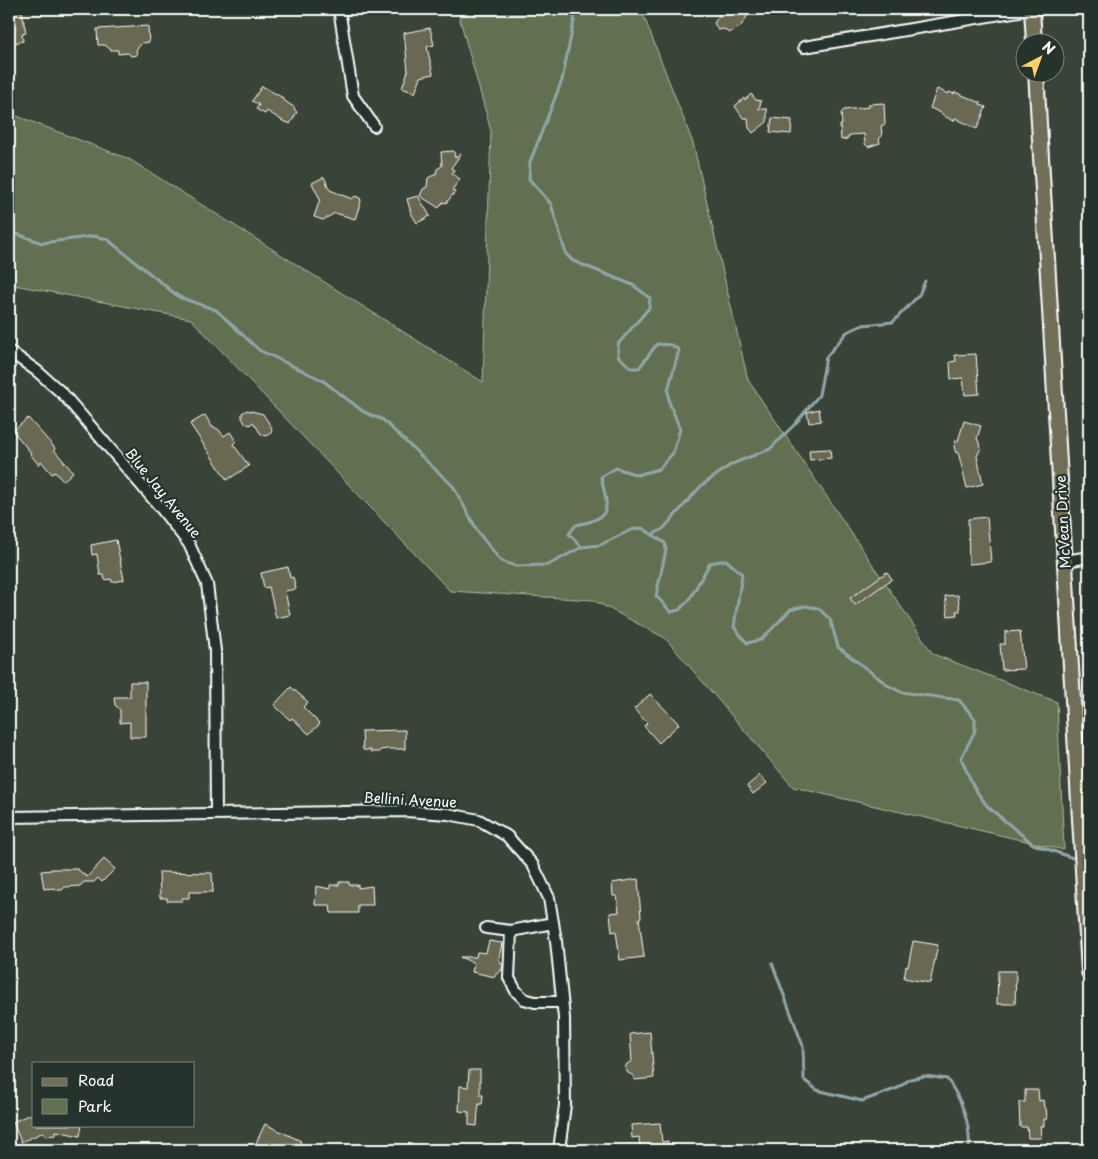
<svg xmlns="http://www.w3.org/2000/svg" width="1098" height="1159" font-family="'Playpen Sans',sans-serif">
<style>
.green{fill:#627051;stroke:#b0b8a8}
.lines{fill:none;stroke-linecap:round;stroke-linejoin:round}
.stream{stroke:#91a7a8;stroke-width:3}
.building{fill:#686752;stroke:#fff}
.minor-casing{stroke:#fff;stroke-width:14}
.major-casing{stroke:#fff;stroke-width:18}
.minor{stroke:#26332d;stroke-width:10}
.major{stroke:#716e59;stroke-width:14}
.labels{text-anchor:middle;stroke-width:4.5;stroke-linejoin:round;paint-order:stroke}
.street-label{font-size:14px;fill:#fff;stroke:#26332d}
</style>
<rect width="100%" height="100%" fill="#3a4338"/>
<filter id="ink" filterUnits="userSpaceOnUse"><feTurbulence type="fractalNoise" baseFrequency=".02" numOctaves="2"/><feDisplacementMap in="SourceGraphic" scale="10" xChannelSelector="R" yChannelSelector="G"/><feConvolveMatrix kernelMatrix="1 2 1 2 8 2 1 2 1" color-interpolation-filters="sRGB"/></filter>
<g filter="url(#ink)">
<path class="green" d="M457 9H641L693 143 748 380 933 654 1057 702 1064 850 793 787 665 638 593 600 450 591 191 319 9 284V113L129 159 483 382 491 131Z"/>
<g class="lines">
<g class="stream">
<path d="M578 9 575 16 562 80 530 162 529 179 551 204 566 254 573 261 633 285 650 298 649 308 618 344V356L631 368H639L657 344 671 345 679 350 668 390 669 402 680 429 673 453 659 469 637 475 616 468 601 477C608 508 614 518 576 525L569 534 582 547"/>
<path d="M9 231 42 243 95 236 107 239 179 297 216 310 259 350 322 380 364 412 383 420 453 486 478 532 501 561 516 566 548 565 582 547 600 545 631 530 642 528 665 543 666 550 656 596 671 612 679 610 689 600 710 563 726 560 742 574 734 627 747 643 761 640 790 610 805 606 818 608 830 619 838 647 889 686 901 692 959 700 975 719V731L961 758 974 788 988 807 1033 844 1073 858"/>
<path d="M653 534 663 529 701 486 732 464 770 449 795 424 819 395 826 357 847 332 863 325 893 322 919 295 925 281"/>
<path d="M772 963 803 1046 804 1080 817 1090 862 1101 898 1088 910 1079 925 1076 947 1079C962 1100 971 1124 969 1150"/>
</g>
</g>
<g class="building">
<path d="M724 9H752L740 27 729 33 724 29 718 30 714 23Z"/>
<path d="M22 11 26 33 22 34 23 41 9 44V13Z"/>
<path d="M148 26 149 42 142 43 136 50 137 55 131 56 128 53 118 54V50H111L105 45H98L97 29Z"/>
<path d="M430 28 434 45 427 47 433 74 421 77 415 93 402 88 408 71 404 33Z"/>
<path d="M262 86 283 98 282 99 295 108 294 109 297 112 290 124 287 122 286 123 267 111 265 114 256 109 259 105 252 101Z"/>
<path d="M937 89 948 94 949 92 954 94 955 92 981 103 980 105 986 107 977 129 955 118 954 121 946 117 941 113 930 108Z"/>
<path d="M751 94 756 100 761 101 759 109H767V122L753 133 749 128 748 118H743L735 106 744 98 745 100Z"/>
<path d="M884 103 885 124 881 126 882 136 879 139 880 143 868 147 865 144 864 134 850 135 847 139 841 140 840 125H842L841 113 844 110 869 107V104Z"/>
<path d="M772 118 792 120 791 134 770 132Z"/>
<path d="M454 151 455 158 461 154 451 168 454 170 452 174 460 179 452 190 455 192 446 203 443 202 439 208 420 196 423 189 427 187 428 178 436 174 437 169 442 166 441 152Z"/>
<path d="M324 177 330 190 352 199 355 196 360 198 361 201 355 219 335 213 323 220 314 217 320 199 312 183Z"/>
<path d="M418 196 430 216 417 223 411 213 407 199Z"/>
<path d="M976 354 979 394 965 395 963 378 951 379 950 362 956 361 955 355Z"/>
<path d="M819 409 821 421 809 423 807 412Z"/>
<path d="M247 410 263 414 272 428 271 433 266 436 261 434 253 422 250 425 245 423 242 418V413Z"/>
<path d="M205 415 212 427 218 429 224 436 230 432 236 441 233 444 249 466 227 480 190 424Z"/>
<path d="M28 418 55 448 54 450 73 472 63 481 55 472 52 474 41 461 39 465 30 454 31 453 13 431Z"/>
<path d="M964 421 981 426 977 438 981 448 977 456 983 484 967 488 958 452 956 453 954 446 956 440 958 441Z"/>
<path d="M830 449 831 458 810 460 809 450Z"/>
<path d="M987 517 991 562 969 564 968 519Z"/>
<path d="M116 540 124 580 112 582 111 579 105 580 104 575H100L97 554 92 555 91 545Z"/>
<path d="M288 567 290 578 293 577 296 589 285 591 290 615 276 618 269 587 264 588 261 573Z"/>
<path d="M887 572 892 579 855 605 850 598Z"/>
<path d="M958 595 960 611H956L957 615 948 616 945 596Z"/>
<path d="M1020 631 1024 669 1002 670 1000 644H1005V632Z"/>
<path d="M130 682H146V737H130V722L120 723V710L115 705 114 697H130Z"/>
<path d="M291 687 308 702 303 707 320 724 309 734 292 718 290 720 274 705Z"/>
<path d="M650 694 679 724 659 743 644 726 647 723 634 709Z"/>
<path d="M405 730V749H387L380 750V752H371V750H363L362 731Z"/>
<path d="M760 775 767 783 753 794 747 786Z"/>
<path d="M104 859 115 869 102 882 98 878 94 882H84L80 886 65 887 62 890H57L54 888 44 889 41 871 51 870V869H77L87 877Z"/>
<path d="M159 872 212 873 213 892H189V898H182V901H167V898H160Z"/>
<path d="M638 879 641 918H639L644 957 620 960 616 931 612 932 610 913 619 912 617 896H613L612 883Z"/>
<path d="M339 882H349V885H358V888L372 886 373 905H358V913H331L330 905H315L316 886 330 889V885H339Z"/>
<path d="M489 941 502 943 499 959 503 966 501 971 495 975V977L472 972 474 963 460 957H476L477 952 486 953Z"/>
<path d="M913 941 938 945 930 983 904 978 906 966 908 967Z"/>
<path d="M998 971H1016L1015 1004H997Z"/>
<path d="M650 1032 654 1078 634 1080V1076L628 1073 625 1068 627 1064 632 1061 630 1034Z"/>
<path d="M469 1070H480V1095H483L482 1104H479L478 1112 477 1126 469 1125V1112L459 1111 460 1086 468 1087Z"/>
<path d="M1025 1090H1038L1039 1101 1043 1100 1044 1108H1046L1047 1119H1044V1126H1040L1041 1138H1028L1027 1127H1020L1019 1102H1025Z"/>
<path d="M28 1115H34V1125H82L80 1136 56 1131V1135L45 1136 44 1132 21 1142 13 1122Z"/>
<path d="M660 1123 662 1142 668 1141V1150H640L639 1137 632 1138 631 1125Z"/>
<path d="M265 1124 301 1141 297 1150H266L255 1145Z"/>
</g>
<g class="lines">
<g class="minor-casing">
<g id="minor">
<path d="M339 9 353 96 374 126"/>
<path d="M804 47 1031 9"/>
<path d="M9 351 37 371 63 394 160 507 189 544 207 584 215 651 216 813"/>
<path d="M1066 561 1089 557"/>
<path d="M9 817 406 811 448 814 479 820 507 836 533 865 549 898 556 941 564 1018 565 1105 559 1150"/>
<path d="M486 928 511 931 553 923"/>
<path d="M511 931 509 978 516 991 524 999 535 1002H562"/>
</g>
</g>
<g class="major-casing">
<g id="major">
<path d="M1032 9 1034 42"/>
<path d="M1036 72 1089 972"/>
</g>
</g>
<use href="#minor" class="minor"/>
<use href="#major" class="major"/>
</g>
</g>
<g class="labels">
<g class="street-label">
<text transform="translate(163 493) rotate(51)" y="5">Blue Jay Avenue</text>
<text transform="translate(1063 522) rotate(-93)" y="5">McVean Drive</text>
<text transform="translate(410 800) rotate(3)" y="5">Bellini Avenue</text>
</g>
</g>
<rect width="1098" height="1159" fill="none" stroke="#26332d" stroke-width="30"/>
<rect x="15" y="15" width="1068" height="1129" fill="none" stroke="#fff" stroke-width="2" filter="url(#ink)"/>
<rect x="32" y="1062" width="162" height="65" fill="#26332d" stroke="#7d8581"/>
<rect x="42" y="1078" width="25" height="8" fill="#716e59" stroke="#7d8581"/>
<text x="78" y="1086" font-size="15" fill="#ffffff">Road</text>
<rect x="42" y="1099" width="25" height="15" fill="#627051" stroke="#7d8581"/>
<text x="78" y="1112" font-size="15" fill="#ffffff">Park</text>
<g transform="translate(1040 58) rotate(41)"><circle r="24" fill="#26332d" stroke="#7d8581"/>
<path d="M0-4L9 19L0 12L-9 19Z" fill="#ffd166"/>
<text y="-8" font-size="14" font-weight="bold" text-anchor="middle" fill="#ffffff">N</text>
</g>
</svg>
